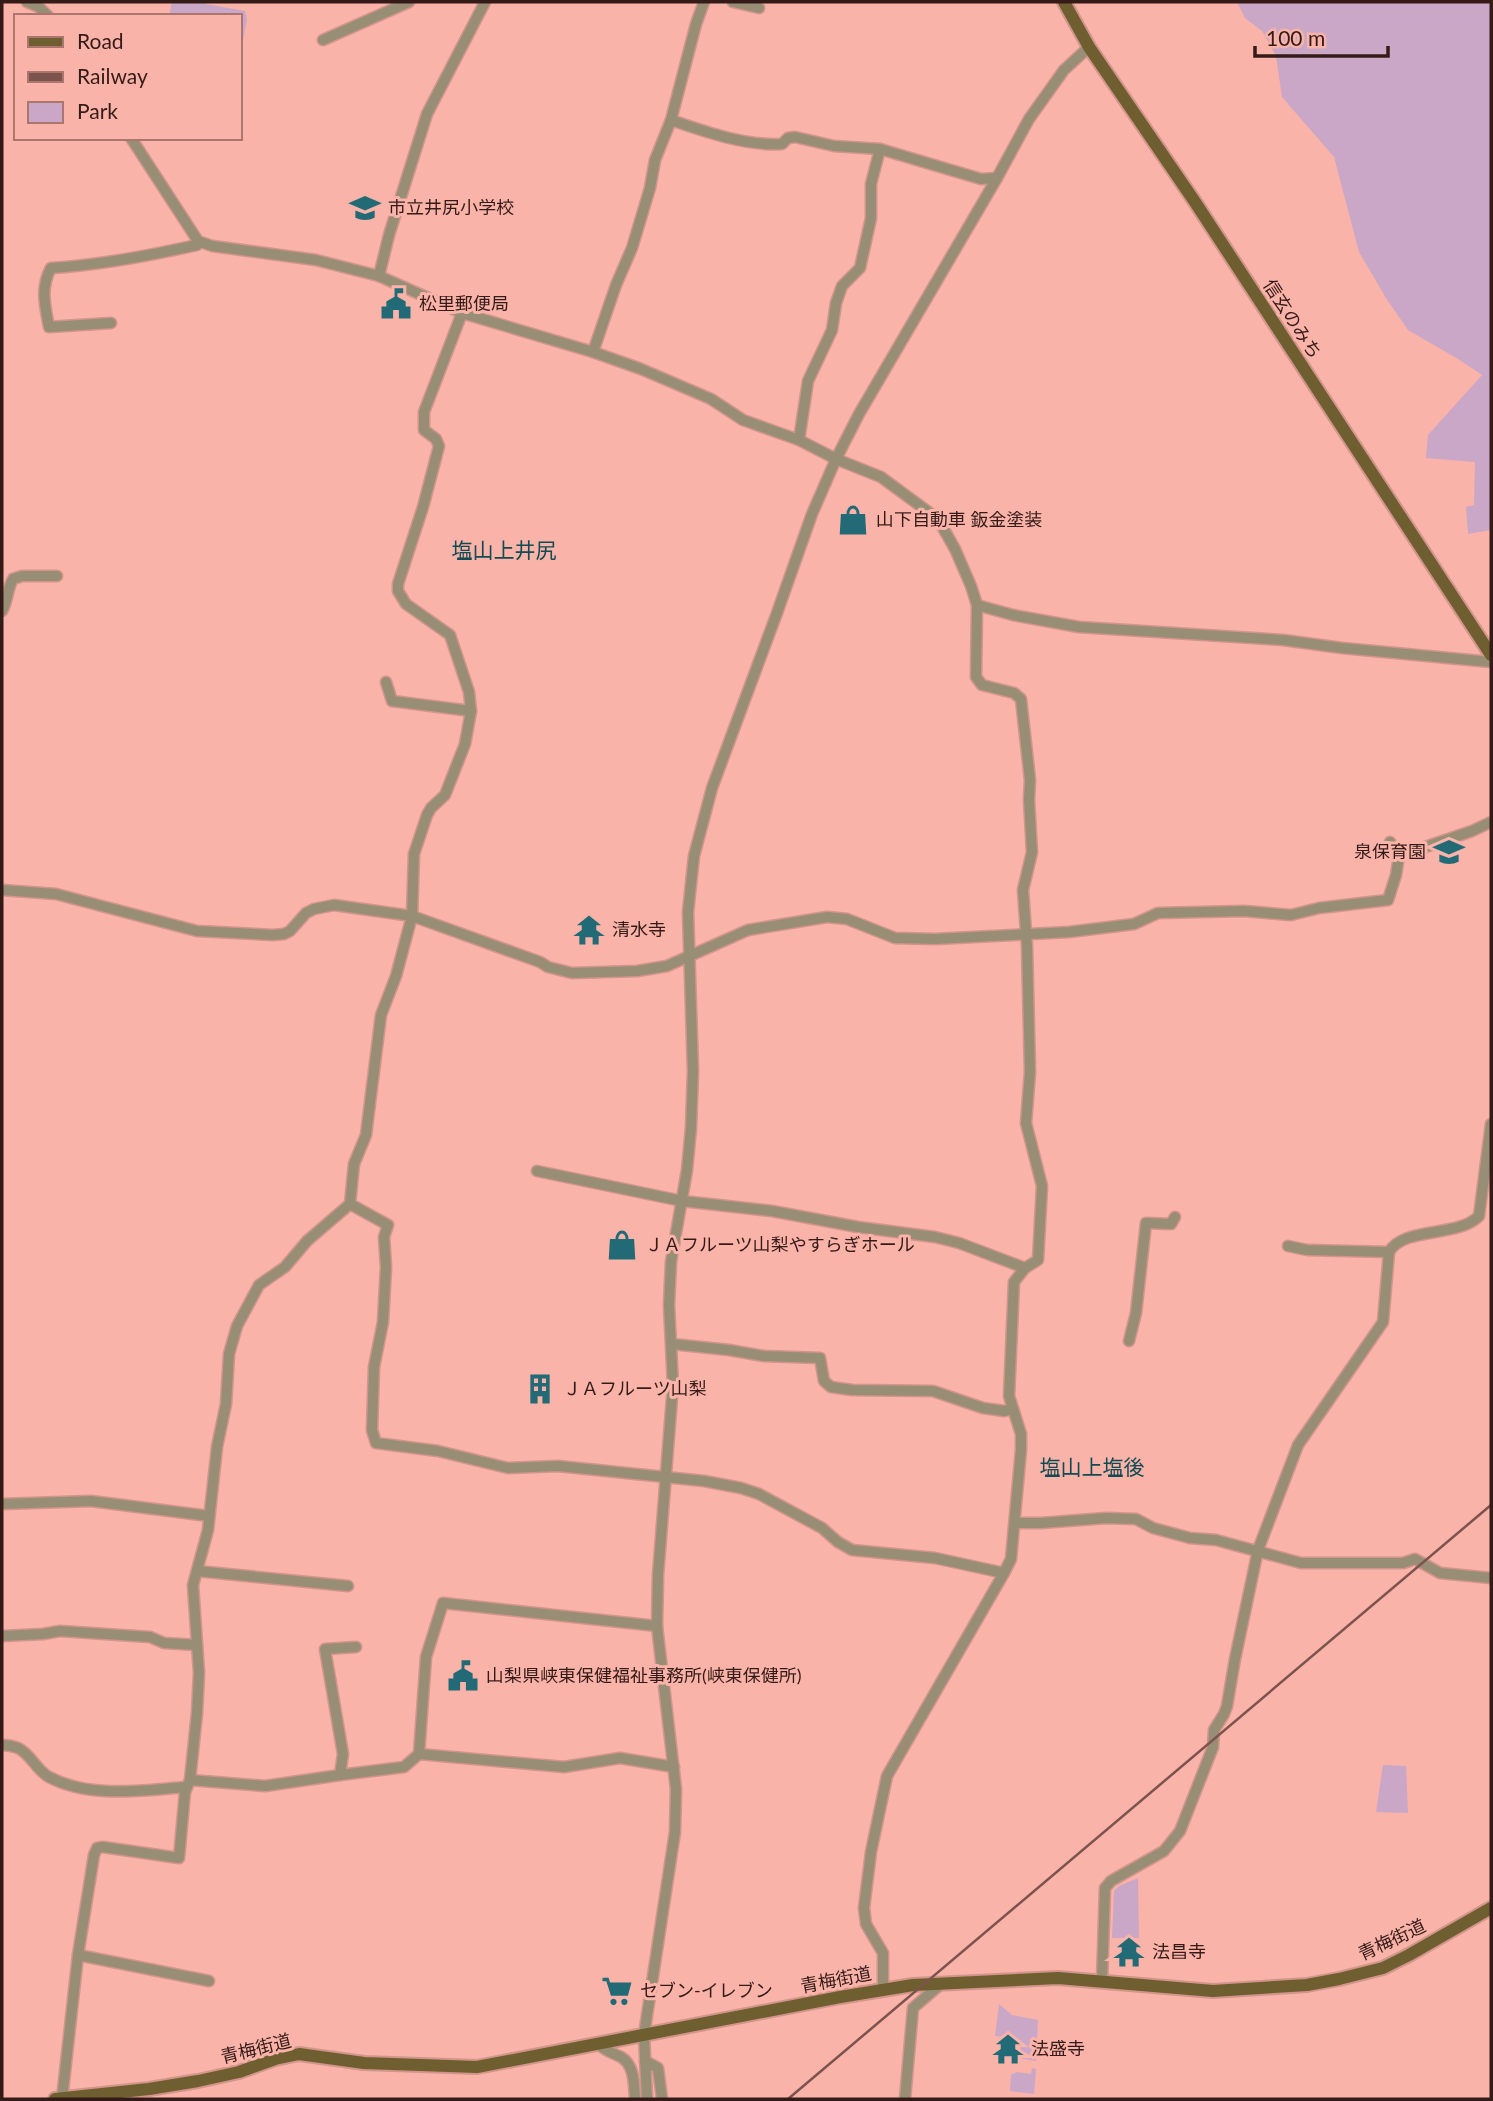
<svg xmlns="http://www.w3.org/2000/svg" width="1493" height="2101" font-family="Lato,'Noto Sans JP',sans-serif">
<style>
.green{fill:#caa7c6}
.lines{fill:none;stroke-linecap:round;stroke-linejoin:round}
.minor-casing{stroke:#d2958b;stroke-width:13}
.major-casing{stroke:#d2958b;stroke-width:16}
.minor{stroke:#988e76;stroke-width:10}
.major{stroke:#6f5e2f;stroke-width:12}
.rail{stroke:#7d534d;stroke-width:2.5}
.labels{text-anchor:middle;stroke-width:6;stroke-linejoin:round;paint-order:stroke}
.poi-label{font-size:18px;fill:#351b18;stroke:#f9b3a8;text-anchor:start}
.street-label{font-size:18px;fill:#351b18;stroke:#f9b3a8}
.quarter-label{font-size:21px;fill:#0e4b54;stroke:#f9b3a8}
</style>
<rect width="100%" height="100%" fill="#f9b3a8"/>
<g class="green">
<path d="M172 2H205L206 4 245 11 247 19 240 57V16H169Z"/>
<path d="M1237 2H1491V530L1468 534 1466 507 1474 505 1475 462 1426 458 1428 435 1482 375 1458 359 1408 330 1386 298 1359 252 1334 157 1282 97 1276 56 1262 31 1245 18Z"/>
<path d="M1383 1765 1406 1766 1408 1813 1376 1812Z"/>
<path d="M1138 1878 1139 1938H1112L1114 1891 1119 1886Z"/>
<path d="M999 2004 1012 2015 1038 2020 1036 2061 1019 2058 1020 2042 1014 2041 1013 2038 995 2036Z"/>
<path d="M1032 2068 1036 2069 1034 2094 1010 2091 1011 2075 1017 2072 1031 2074Z"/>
</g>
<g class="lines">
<g class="minor-casing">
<g id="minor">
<path d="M27 2 39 7 48 16"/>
<path d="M733 2 759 8"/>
<path d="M323 40 409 2"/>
<path d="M671 120C706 132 745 146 782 144L788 138 795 137 834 146 880 149 981 179 997 178"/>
<path d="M131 138 198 241 212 246 316 260 379 276 462 313 593 352 641 369 711 399 743 420 799 440 836 459 881 477 938 519 955 549 971 586 977 605 976 677 982 685 1014 693 1021 699 1030 780 1029 800 1032 852 1023 890 1027 946 1030 1072 1026 1123 1042 1186 1038 1260 1025 1268 1014 1282 1009 1396 1021 1434V1450L1011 1559 1004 1573 887 1776 871 1852 864 1908 866 1924 883 1953V1989"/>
<path d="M379 276 389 235 427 114 485 2"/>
<path d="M111 323 49 327C45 306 40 288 51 268 101 265 148 256 197 245"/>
<path d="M593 352 616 285 632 248 650 188 655 160 671 120 696 24 704 2"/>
<path d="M799 440 808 381 832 330 836 303 842 286 860 268 871 218V184L880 149"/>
<path d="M977 605 1013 615 1079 627 1283 640 1342 648 1491 662"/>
<path d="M2 611C8 601 7 589 13 579L22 576H57"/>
<path d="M386 682 392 701 471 711"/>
<path d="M1390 842 1399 856"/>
<path d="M2 890 56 894 197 931 273 935 284 934 290 931 306 913 314 909 334 905 412 916 540 962 548 967 572 973 637 971 667 966 748 930 827 917 847 919 895 938 935 939 1069 932 1134 924 1158 913 1244 911 1291 915 1319 908 1388 900 1396 875 1399 856 1472 831 1491 822"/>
<path d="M537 1171 682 1201 772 1211 858 1227 935 1237 959 1243 1025 1268"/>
<path d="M350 1204 388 1225 384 1237 386 1267 383 1322 374 1367 372 1430 376 1443 438 1451 508 1468 558 1466 704 1481 741 1488 759 1494 822 1528 838 1542 852 1550 935 1558 1004 1573"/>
<path d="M1288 1246 1307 1250 1389 1252"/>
<path d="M1129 1341 1136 1313 1146 1223 1171 1224 1175 1217"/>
<path d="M672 1344 729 1350 764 1356 820 1358 824 1381 831 1387 852 1390 933 1391 983 1408 1004 1411 1013 1409"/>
<path d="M2 1504 91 1501 209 1516"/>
<path d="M1015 1523H1041L1106 1518 1136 1519 1153 1528 1190 1538 1216 1540 1301 1563H1403L1415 1559 1440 1573 1491 1578"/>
<path d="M197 1571 348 1586"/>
<path d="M2 1636 43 1634 60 1631 150 1637 164 1643 197 1645"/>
<path d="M356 1647 325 1649 343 1754 340 1775 404 1767 419 1754 426 1657 443 1603 657 1626"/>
<path d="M2 1745C7 1745 13 1746 18 1748 31 1754 36 1770 49 1777 91 1799 142 1790 187 1787"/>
<path d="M419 1754 564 1767 620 1758 674 1767"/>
<path d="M190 1780 265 1786 340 1775"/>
<path d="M78 1955 209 1981"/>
<path d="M1102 1981 1105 1888 1111 1881 1164 1851 1180 1831 1213 1747 1214 1730 1224 1714 1227 1706 1235 1659 1258 1550 1298 1445 1383 1322 1389 1252C1404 1226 1458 1238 1479 1216L1491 1124"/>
<path d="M597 2043C606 2052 611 2052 621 2057 635 2065 634 2086 635 2099"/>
<path d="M645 2061 658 2068 662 2099"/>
<path d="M62 2099 78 1955 94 1855 97 1848 103 1847 179 1858 185 1792 190 1780 197 1713 199 1673 193 1585 208 1530 217 1447 226 1404 229 1354 237 1326 259 1285 285 1267 307 1241 350 1204 354 1164 366 1135 381 1015 396 976 412 916 414 854 427 815 431 808 445 795 465 744 471 711 469 692 450 635 406 604 398 591V584L423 507 439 446 436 439 424 430V412L462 313"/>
<path d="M647 2099 644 2035 675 1832 676 1789 657 1626 658 1575 673 1385 669 1305 671 1262 687 1170 691 1128 693 1071 688 912 694 856 712 788 777 613 812 514 836 459 859 414 997 178 1029 119 1064 70 1089 47"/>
<path d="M905 2099 913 2008 942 1983"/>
</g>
</g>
<g class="major-casing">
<g id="major">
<path d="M1064 2 1089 47 1195 202 1491 655"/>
<path d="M55 2099 149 2089 198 2081 239 2072 275 2059 299 2054 364 2063 477 2067 840 1997 913 1985 1058 1978 1213 1991 1307 1985 1339 1979 1383 1968 1409 1955 1491 1908"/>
</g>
</g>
<use href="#minor" class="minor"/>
<use href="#major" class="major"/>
<path class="rail" d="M788 2099 1491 1505"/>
</g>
<defs>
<g id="school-bare" transform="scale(2.415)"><path d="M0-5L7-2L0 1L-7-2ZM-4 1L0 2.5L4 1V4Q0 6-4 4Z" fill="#226b76" stroke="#f9b3a8" stroke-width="2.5" paint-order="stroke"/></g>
<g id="civic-bare" transform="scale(2.415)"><path d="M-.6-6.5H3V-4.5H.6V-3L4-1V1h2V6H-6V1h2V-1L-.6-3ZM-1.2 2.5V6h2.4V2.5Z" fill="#226b76" stroke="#f9b3a8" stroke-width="2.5" paint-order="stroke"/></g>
<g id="shop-bare" transform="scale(2.415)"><path d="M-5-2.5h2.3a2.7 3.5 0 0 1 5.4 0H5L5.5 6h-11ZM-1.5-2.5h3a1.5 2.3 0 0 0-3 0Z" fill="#226b76" stroke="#f9b3a8" stroke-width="2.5" paint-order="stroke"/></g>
<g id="temple-bare" transform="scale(2.415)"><path d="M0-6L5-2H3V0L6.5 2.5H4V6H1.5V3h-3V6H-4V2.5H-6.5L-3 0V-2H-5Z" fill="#226b76" stroke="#f9b3a8" stroke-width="2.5" paint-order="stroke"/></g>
<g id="building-bare" transform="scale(2.415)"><path d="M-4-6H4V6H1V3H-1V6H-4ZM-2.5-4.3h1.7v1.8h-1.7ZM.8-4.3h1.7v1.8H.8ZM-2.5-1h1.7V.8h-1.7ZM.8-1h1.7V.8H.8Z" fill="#226b76" stroke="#f9b3a8" stroke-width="2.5" paint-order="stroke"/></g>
<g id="supermarket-bare" transform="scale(2.415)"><path d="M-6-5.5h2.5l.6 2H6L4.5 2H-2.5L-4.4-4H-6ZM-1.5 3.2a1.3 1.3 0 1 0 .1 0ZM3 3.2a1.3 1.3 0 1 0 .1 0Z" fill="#226b76" stroke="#f9b3a8" stroke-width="2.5" paint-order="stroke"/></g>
</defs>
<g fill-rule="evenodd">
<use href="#school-bare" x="365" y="208"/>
<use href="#civic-bare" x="396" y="304"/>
<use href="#shop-bare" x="853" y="520"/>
<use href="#school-bare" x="1449" y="852"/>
<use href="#temple-bare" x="589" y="930"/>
<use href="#shop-bare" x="622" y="1245"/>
<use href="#building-bare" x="540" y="1389"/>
<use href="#civic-bare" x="463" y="1676"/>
<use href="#temple-bare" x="1129" y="1952"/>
<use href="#supermarket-bare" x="617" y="1991"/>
<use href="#temple-bare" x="1008" y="2049"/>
</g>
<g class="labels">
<g class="poi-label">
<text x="388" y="214">市立井尻小学校</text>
<text x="419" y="310">松里郵便局</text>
<text x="876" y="526">山下自動車 鈑金塗装</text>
<text x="1426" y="858" text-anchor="end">泉保育園</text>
<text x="612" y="936">清水寺</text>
<text x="645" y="1251">ＪＡフルーツ山梨やすらぎホール</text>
<text x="563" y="1395">ＪＡフルーツ山梨</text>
<text x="486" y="1682">山梨県峡東保健福祉事務所(峡東保健所)</text>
<text x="1152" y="1958">法昌寺</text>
<text x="640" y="1997">セブン-イレブン</text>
<text x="1031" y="2055">法盛寺</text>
</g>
<g class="street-label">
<text transform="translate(1292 319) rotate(57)" y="6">信玄のみち</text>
<text transform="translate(1392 1940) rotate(-25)" y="6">青梅街道</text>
<text transform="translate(836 1980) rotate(-11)" y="6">青梅街道</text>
<text transform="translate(256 2049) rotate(-14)" y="6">青梅街道</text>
</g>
<g class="quarter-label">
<text x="504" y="558">塩山上井尻</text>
<text x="1092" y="1475">塩山上塩後</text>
</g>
</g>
<rect width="1493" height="2101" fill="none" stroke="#351b18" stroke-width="7"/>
<rect x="14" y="14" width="228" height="126" fill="#f9b3a8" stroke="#ab766e" stroke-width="2"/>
<rect x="28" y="37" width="35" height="10" fill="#6f5e2f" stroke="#ab766e" stroke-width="2"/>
<text x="77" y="49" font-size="21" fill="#351b18">Road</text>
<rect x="28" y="72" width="35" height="10" fill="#7d534d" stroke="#ab766e" stroke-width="2"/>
<text x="77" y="84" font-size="21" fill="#351b18">Railway</text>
<rect x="28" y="102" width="35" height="21" fill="#caa7c6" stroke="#ab766e" stroke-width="2"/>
<text x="77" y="119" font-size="21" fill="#351b18">Park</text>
<path d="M1255 46v10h133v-10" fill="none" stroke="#351b18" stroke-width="3.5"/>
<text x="1266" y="46" font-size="21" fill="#351b18" stroke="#f9b3a8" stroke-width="5" paint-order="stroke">100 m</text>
</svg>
